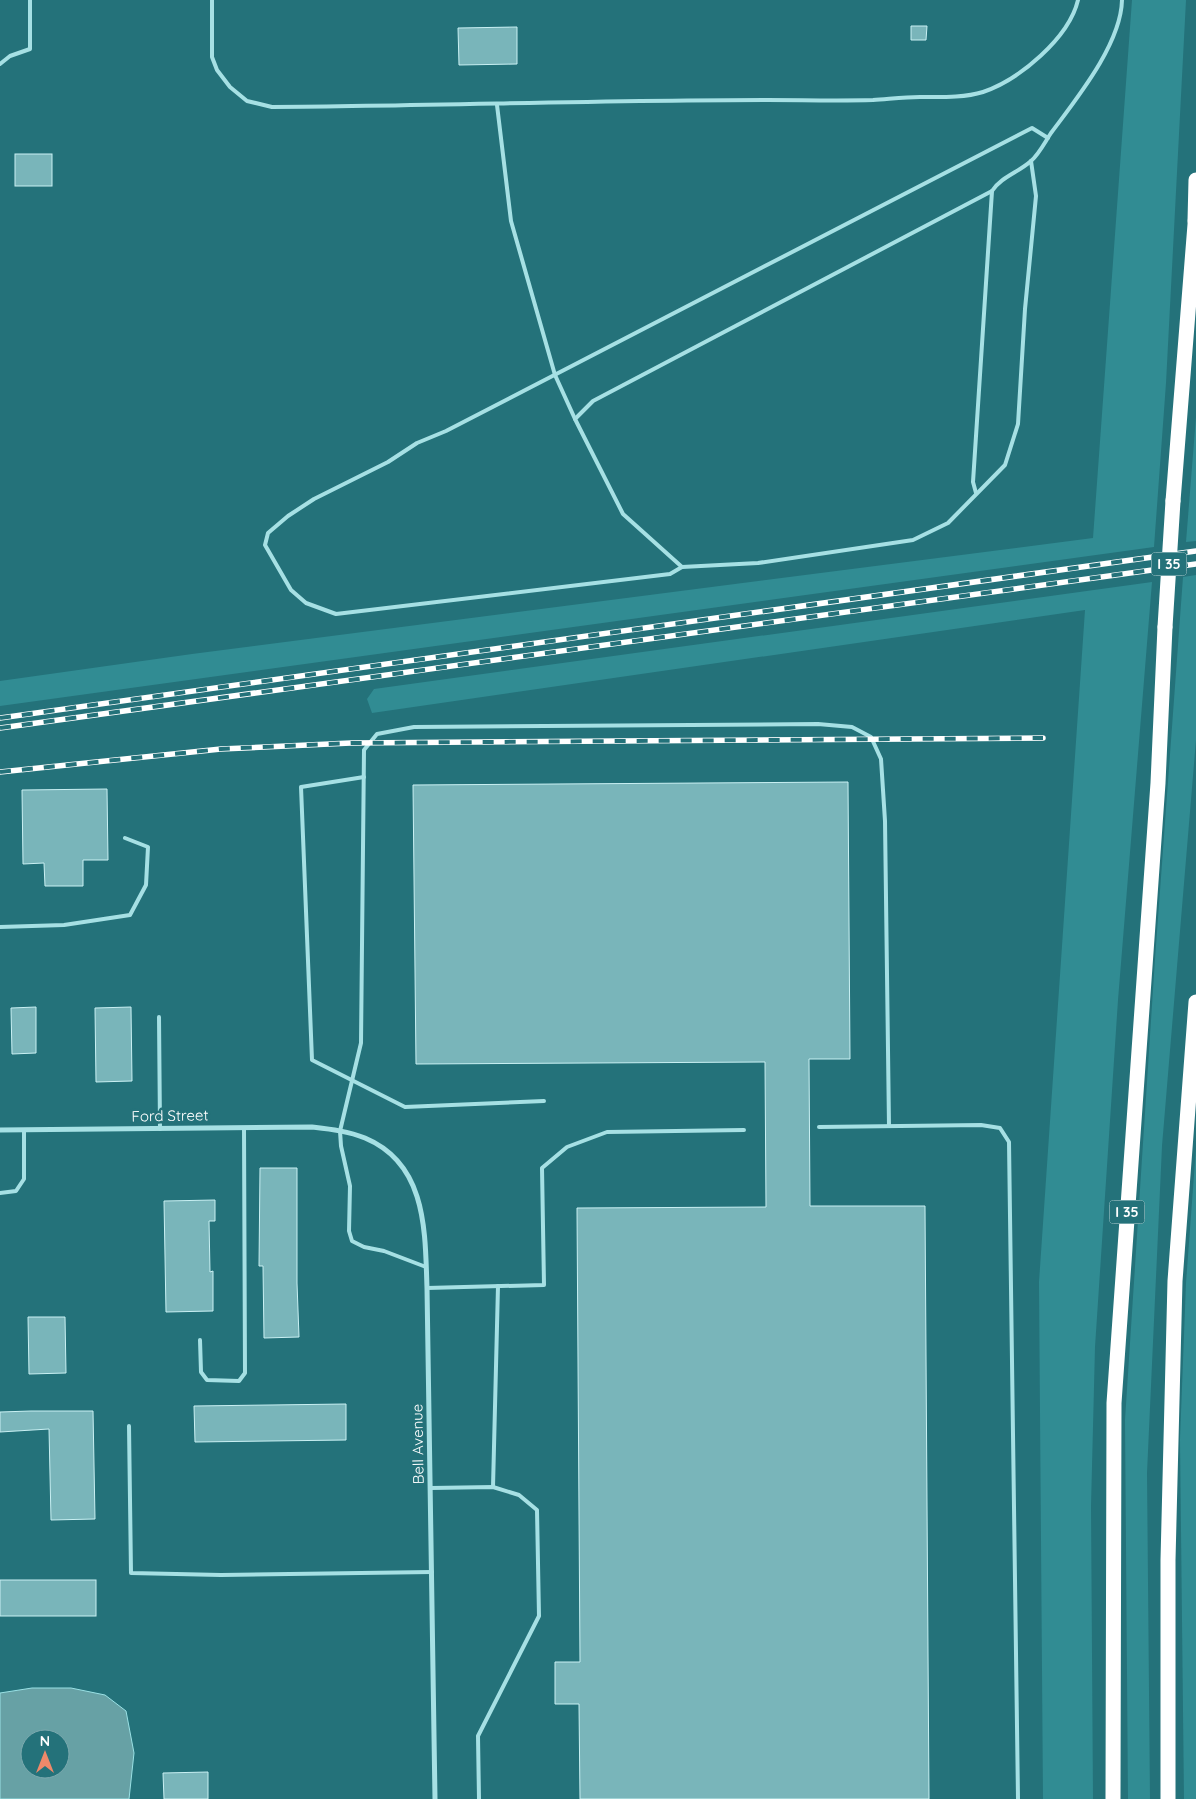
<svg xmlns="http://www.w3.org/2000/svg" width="1196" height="1799" font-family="Quicksand,sans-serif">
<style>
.green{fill:#318c93}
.water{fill:#67a1a5;stroke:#9ae1e5;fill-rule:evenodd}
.building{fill:#79b5ba;stroke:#c9f0f3}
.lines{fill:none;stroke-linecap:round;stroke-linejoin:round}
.lane{stroke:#a6e0e4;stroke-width:4}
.street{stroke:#a6e0e4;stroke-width:5}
.highway{stroke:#fff;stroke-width:15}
.rail-casing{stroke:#fff;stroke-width:5.5}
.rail{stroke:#24727a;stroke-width:4;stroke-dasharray:11;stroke-linecap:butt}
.highway-bridge{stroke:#fff;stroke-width:15}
.labels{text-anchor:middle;stroke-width:5;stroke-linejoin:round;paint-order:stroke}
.shield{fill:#24727a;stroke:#bdd5d7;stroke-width:1}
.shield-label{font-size:14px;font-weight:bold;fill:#fff}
.street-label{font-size:15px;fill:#fff;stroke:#24727a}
</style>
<rect width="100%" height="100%" fill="#24727a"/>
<g class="green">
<path d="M1132 0H1186L1166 383 1154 547 0 706V681L192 654 1093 538Z"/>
<path d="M1196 417V541L1186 542Z"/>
<path d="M1196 575V740L1162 1146 1147 1473 1150 1799H1128L1125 1420 1155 959 1183 577Z"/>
<path d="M1152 582 1118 1000 1095 1347 1091 1506 1093 1799H1043L1039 1282 1085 610 372 713 367 699 374 689Z"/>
<path d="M1196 1148V1799H1184L1180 1439 1186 1283Z"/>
</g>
<path class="water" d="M32 1688H71L105 1695 126 1711 134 1753 129 1799H0V1693ZM30 1739H60V1769H30Z"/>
<g class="building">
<path d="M911 26H927L926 40H911Z"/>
<path d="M517 27V64L459 65 458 28Z"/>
<rect x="15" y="154" width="37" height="32"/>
<path d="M848 782 850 1059H809L810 1206H925L929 1799H580L579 1704H555V1662H580L577 1208 766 1207 765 1062 416 1064 413 785Z"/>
<path d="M107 789 108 860H83V886H45L44 863 23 864 22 790Z"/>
<path d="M36 1007V1053L12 1054 11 1008Z"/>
<path d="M131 1007 132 1081 96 1082 95 1008Z"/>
<path d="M260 1168H297V1283L299 1337 264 1338 263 1266H259Z"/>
<path d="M215 1200V1221H209L210 1272 213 1271V1311L166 1312 164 1201Z"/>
<path d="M28 1317H65L66 1373 29 1374Z"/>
<path d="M346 1404V1440L195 1442 194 1406Z"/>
<path d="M31 1411H93L95 1519 51 1520 49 1429 0 1432V1412Z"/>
<rect x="0" y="1580" width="96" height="36"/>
<path d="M208 1772V1799H164L163 1773Z"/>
</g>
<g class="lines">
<g class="lane">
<path d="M212 0V57L217 70 230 87 247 101 272 107C437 106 602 100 767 100 802 100 838 101 873 100 889 99 904 97 920 97 940 97 964 98 983 92 1019 80 1069 38 1078 0"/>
<path d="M0 64 10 56 30 49V0"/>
<path d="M497 105 511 221 555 375 575 419"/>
<path d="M1031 161 1036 196 1025 309 1018 424 1005 465 948 523 913 540 758 563 682 567 670 574 336 614 306 603 291 590 265 545 268 533 288 516 314 499 388 462 417 443 446 431 1032 128 1048 138"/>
<path d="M976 493 973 482 992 191"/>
<path d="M682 567 623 514 575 419 593 401 992 191C1001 177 1019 172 1031 161 1039 154 1045 142 1051 133 1077 98 1121 44 1122 0"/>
<path d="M364 777 301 787 312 1060 405 1107 544 1101"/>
<path d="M0 927 64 925 130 915 146 885 148 847 125 838"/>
<path d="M159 1017 160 1129"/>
<path d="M819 1127 981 1125 1000 1128 1009 1142 1018 1799"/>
<path d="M0 1193 16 1191 24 1179V1130"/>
<path d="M426 1267 384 1251 364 1247 352 1241 349 1231 350 1186 341 1146 340 1131 361 1043 364 750 377 734 414 727 818 724 852 727 871 737 881 759 885 821 889 1126"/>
<path d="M427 1288 544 1285 542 1168 567 1147 607 1132 744 1130"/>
<path d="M200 1340 201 1372 207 1380 239 1381 245 1373 244 1128"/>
<path d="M129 1426 131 1573 221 1575 432 1572"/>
<path d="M493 1487 498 1286"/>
<path d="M431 1488 493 1487 519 1495 537 1510 539 1616 478 1736 479 1799"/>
</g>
<path class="street" d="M0 1130 312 1127C329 1129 348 1131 365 1138 427 1164 425 1231 427 1288L435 1799"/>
<g class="highway">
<path d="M1195 221 1196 180"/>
<path d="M1173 501 1196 212"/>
<path d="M1113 1799 1114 1403 1158 783 1165 627"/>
<path d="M1168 1799V1560L1175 1281 1196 1002"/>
</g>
<g class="rail-casing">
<g id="rail">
<path d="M0 718 1196 551"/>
<path d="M0 728 1196 564"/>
<path d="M0 772 221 749 351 743 1043 738"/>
</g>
</g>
<use href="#rail" class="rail"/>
<path class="highway-bridge" d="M1165 627 1173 501"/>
</g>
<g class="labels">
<g class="shield">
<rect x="1151.5" y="552.5" width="35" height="23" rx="4"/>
<rect x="1109.5" y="1200.5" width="35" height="23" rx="4"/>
</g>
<g class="shield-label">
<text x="1169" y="569">I 35</text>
<text x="1127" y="1217">I 35</text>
</g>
<g class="street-label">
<text transform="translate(170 1116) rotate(-1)" y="5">Ford Street</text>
<text transform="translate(418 1444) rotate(-91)" y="5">Bell Avenue</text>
</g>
</g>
<g transform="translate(45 1754)"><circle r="24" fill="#24727a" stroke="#7caaaf"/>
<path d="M0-4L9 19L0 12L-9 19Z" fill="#ee896a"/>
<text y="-8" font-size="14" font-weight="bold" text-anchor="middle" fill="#ffffff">N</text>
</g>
</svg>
